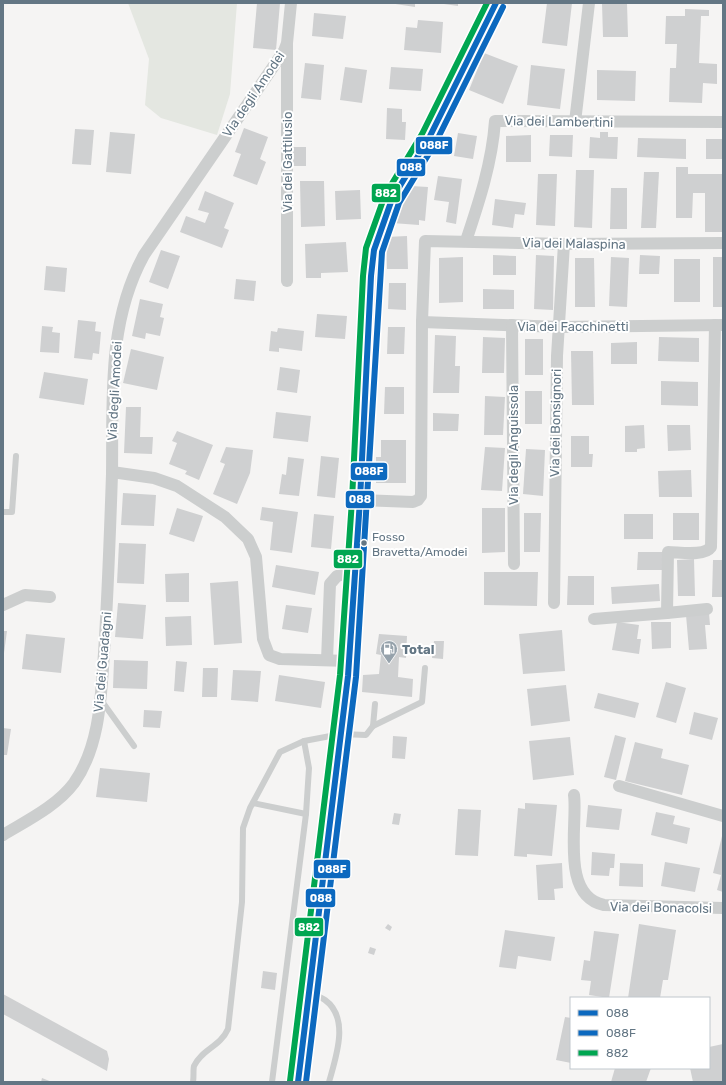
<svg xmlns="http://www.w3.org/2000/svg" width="726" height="1085" font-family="Rubik,sans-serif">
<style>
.green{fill:#e4e7e1}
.building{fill:#cfd0d1}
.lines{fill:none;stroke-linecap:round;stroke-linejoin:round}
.secondary-casing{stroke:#d1d2d3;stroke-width:18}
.service{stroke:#cccece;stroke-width:6}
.minor{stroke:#cccece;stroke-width:12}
.secondary{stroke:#e0e0e1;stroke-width:17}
.bus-1-casing{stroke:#fff;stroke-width:9}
.bus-2-casing{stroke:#fff;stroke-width:9}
.bus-3-casing{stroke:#fff;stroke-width:9}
.bus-1{stroke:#0c69bf;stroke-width:6}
.bus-2{stroke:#0c69bf;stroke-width:6}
.bus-3{stroke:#00a651;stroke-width:6}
.bus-dot{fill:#637684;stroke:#fff;stroke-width:1.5}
.labels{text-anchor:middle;stroke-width:4;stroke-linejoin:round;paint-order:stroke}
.bus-label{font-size:12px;fill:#637684;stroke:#fff;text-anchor:start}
.street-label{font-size:13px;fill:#637684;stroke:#fff}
.poi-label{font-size:13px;font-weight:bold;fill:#637684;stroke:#fff;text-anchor:start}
.line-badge{stroke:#fff;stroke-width:1.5}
.badge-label{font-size:11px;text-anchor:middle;font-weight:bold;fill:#fff}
</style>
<rect width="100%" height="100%" fill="#f5f4f3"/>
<path class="green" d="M128 3H237L230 94 217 135 161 118 145 105 149 59Z"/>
<g class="building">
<path d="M257 3H280L276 50 253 48Z"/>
<path d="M389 3H415V7Z"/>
<path d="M437 3H458V6Z"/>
<path d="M547 3H572L567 46 542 43Z"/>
<path d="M602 3H627L628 37H603Z"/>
<path d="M685 9 709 10V16H701L699 63 717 64V84L703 83 702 103 669 102 670 68H676L677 44H665L666 16H685Z"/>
<path d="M314 13 346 16 343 39 312 36Z"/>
<path d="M418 20 443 22 441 53 404 50 406 27 417 28Z"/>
<path d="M484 53 518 66 503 104 469 90Z"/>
<path d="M305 63 324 65 321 100 301 98Z"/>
<path d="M531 65 565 69 560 109 527 105Z"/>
<path d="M345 67 367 70 362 103 340 100Z"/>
<path d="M391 67 423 69 421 91 389 89Z"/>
<path d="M597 70 636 71 635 101 597 100Z"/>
<path d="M387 108 402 109V122H406L405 140 386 139Z"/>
<path d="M244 128 268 137 260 159 266 162 257 185 233 176 241 154 235 152Z"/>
<path d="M75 129 94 130 91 165 72 164Z"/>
<path d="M110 132 135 134 131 174 106 172Z"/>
<path d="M600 132H608V137H618L617 159 589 158 590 137 600 138Z"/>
<path d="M458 133 477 136 473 159 454 156Z"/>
<path d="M531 135V162H506V136Z"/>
<path d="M550 135H573L572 157 549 156Z"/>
<path d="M638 138 686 139V159L637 157Z"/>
<rect x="706" y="139" width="17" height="20"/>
<rect x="292" y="147" width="14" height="19"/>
<path d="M676 167H688V174H723V232H705V193H693L692 218H676Z"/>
<path d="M576 170H594L592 228 574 227Z"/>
<path d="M644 172H659L656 228H641Z"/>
<path d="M538 174H557L555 226 536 225Z"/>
<path d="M438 176 462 179 456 224 446 222 449 202 434 200Z"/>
<path d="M300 181H324L325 226 301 227Z"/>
<path d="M411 186 428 187 425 221 419 220V225L392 223Z"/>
<path d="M611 188H627V229H610Z"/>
<path d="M360 190 361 219 336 220 335 191Z"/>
<path d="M205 191 234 203 224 228 229 230 222 248 180 232 186 216 205 223 209 213 198 210Z"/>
<path d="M495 199 526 203 524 215 515 214 513 228 492 225Z"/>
<path d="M407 236 408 269H387L386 237Z"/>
<path d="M346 242 348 272 321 273V278H306L305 244Z"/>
<path d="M161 250 180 256 168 289 149 282Z"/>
<path d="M493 255 516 256V275H493Z"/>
<path d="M536 255 554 256 553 310 534 309Z"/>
<path d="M640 255 660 256 659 274H639Z"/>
<path d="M463 257V302L439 303V258Z"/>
<path d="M611 257 629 258 627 307 609 306Z"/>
<rect x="713" y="257" width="10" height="50"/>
<path d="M575 258H594L595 307H575Z"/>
<rect x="674" y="259" width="26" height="43"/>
<path d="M46 266 67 268 65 292 44 290Z"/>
<path d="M236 279 256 281 254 301 234 299Z"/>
<path d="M389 283H406V310L388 309Z"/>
<path d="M483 289 514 290V309H483Z"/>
<path d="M140 299 163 304 160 317 164 318 160 336 146 333 145 339 132 336Z"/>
<path d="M317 314 347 316 345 339 315 337Z"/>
<path d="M78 320 96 322 95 331 101 332 99 354 93 353 92 360 74 358Z"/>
<path d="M42 326 53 327 52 332 60 333 59 353 40 352Z"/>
<path d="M388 327H405L404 354H387Z"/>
<path d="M278 328 304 331 302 351 279 348V352L269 351 271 331 277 332Z"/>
<path d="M435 335 456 336 455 366H460L459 393H433Z"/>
<path d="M483 337 505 338 504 373H482Z"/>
<path d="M659 337 699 338V362L658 361Z"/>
<rect x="525" y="339" width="18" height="36"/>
<path d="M637 342V364H611V343Z"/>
<path d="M131 349 164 357 157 390 123 383Z"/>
<path d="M571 351H593L594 405H572Z"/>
<path d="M280 367 300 370 297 393 277 390Z"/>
<path d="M44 372 88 379 84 405 39 398Z"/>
<path d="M661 381 698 382V406L661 405Z"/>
<path d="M385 387H404V414H384Z"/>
<rect x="525" y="391" width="17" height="33"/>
<path d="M485 396 505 397 503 435H484Z"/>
<path d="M126 407H141L140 437H153L152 454 124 453Z"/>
<path d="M276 412 311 416 308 442 273 438Z"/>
<path d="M433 413 459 414 458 431H433Z"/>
<path d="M644 425 645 448 637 449V452H625V426Z"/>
<path d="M667 425H690L691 450 668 451Z"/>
<path d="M177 431 213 445 199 480 185 474 187 471 169 464 177 443 172 441Z"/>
<path d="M571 436H589V454H593L592 467H571Z"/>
<path d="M381 440H406V483H376V457H381Z"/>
<path d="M226 447 253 450 250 473 237 504 213 494 225 464 220 462Z"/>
<path d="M485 447 505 448 502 491 481 490Z"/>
<path d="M526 449 545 450 543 496 523 494Z"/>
<path d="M321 456 339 458 335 498 317 496Z"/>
<path d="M288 457 304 459 299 496 279 494 282 474 286 475Z"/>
<path d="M691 470 692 497H659L658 471Z"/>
<path d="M123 493 156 495 154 526 121 525Z"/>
<path d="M262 507 298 512 292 553 270 550 273 522 260 520Z"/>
<path d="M177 508 203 516 194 542 169 534Z"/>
<path d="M482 508H505V552L482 553Z"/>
<path d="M524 513H541L540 552H524Z"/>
<rect x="673" y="513" width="26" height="27"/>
<path d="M314 514 334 516 331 549 311 547Z"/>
<rect x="624" y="514" width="29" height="25"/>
<path d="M119 543 146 544 144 584 117 583Z"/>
<path d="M638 552H664V570H637Z"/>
<path d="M694 559 695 596H678L677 560Z"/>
<path d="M713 560H723V597H712Z"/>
<path d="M276 565 319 572 315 595 272 587Z"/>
<path d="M484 572H538L537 606 484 605Z"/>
<path d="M189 573V602H166L165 574Z"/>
<path d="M568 576H594V605H567Z"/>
<path d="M238 581 242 643 214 645 210 583Z"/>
<path d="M659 584 660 601 612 604 611 587Z"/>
<path d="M118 603 146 605 143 639 115 637Z"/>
<path d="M286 605 312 608 308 633 282 629Z"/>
<path d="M709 613 710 625H705L707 649 689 650 686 615Z"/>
<path d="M191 616 192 645 166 646 165 617Z"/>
<path d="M617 622 639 625 637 639H641L639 654 612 650Z"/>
<path d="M651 622H671V648L652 649Z"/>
<path d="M562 630 565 671 523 674 519 634Z"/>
<path d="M3 631H7L4 653H3Z"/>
<path d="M26 634 65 638 61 673 22 669Z"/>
<path d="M379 634 407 636 406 658 399 657 398 677 413 679 412 697 362 692 363 675 379 674 381 655 376 654Z"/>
<path d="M434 641H444L443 659 432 658Z"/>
<path d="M114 660 148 661 147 689 113 688Z"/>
<path d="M176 661 187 662 184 692 174 691Z"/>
<path d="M203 668H218L217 697H202Z"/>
<path d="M233 670 261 671 258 702 231 700Z"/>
<path d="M279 675 325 682 321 708 275 701Z"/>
<path d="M666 682 686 688 676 723 656 717Z"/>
<path d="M566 685 570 721 531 726 527 689Z"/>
<path d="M598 693 639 703 635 718 594 708Z"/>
<path d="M144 710 162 711 160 728 143 727Z"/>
<path d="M694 712 718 718 712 740 689 734Z"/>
<path d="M3 728 11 729 7 755H3Z"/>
<path d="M615 735 626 738 616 780 604 777Z"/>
<path d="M393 736 407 737 405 759 392 758Z"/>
<path d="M570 737 574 775 533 780 529 741Z"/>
<path d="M635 742 663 749 661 758 689 765 682 795 625 781Z"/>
<path d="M100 768 150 773 147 802 96 797Z"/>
<path d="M525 803 557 805 552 856 527 854V857L514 856 518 808 525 809Z"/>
<path d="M588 805 622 809 619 830 586 827Z"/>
<path d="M458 809 481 810 478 856 455 855Z"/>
<path d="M656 812 675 816 673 824 690 828 687 844 651 835Z"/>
<path d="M394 813 401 814 399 825 392 824Z"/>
<path d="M722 836H723V892L717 890 721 875 713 873Z"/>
<path d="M592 852 615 854 614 868H610L609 876 591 875Z"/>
<path d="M665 862 700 868 695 892 661 886Z"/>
<path d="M562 863 563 888 554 889 555 900H538L536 865Z"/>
<path d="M620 863 643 864V887L619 886Z"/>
<path d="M388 924 392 927 390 931 385 928Z"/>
<path d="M639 924 676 930 668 980H663L660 998H628Z"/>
<path d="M505 930 555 937 551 961 518 956 516 969 499 967Z"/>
<path d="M594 931 619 934 609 998 589 995 591 981 581 980 584 960 590 961Z"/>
<path d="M370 947 376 949 374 955 368 953Z"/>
<path d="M263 971 277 973 275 990 261 988Z"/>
<path d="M3 994 107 1051 109 1059 107 1071 3 1014Z"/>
<path d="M565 1017 571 1018V1063L556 1060Z"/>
<path d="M723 1044V1082H693L690 1068H709V1047Z"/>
<path d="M615 1068H651L646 1082H611Z"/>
<path d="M42 1078 52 1082H41Z"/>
</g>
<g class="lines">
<g class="secondary-casing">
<path id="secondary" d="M298 1082 348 676 360 500 371 276 374 250 380 230 392 199 429 138 496 3"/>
</g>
<g class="service">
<path d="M3 512H12L16 456"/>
<path d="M101 700 134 746"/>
<path d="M373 726 422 702 425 668"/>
<path d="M253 803 306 814"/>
<path d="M311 993C315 995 321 997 325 1000 350 1018 336 1057 329 1082"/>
<path d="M193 1082C194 1077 193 1070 194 1066 202 1049 220 1047 228 1029L242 902 243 828 250 808 280 752 304 741 341 734 366 735 373 726 375 704"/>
<path d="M272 1082 306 814 309 768 304 741"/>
</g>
<g class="minor">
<path d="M575 122 589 3"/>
<path d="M466 241C479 202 492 163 495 121L723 122"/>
<path d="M287 281V44"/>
<path d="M422 322 560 327 723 325"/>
<path d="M512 325 514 564"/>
<path d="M112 472 154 478 177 486 225 517 248 539 256 557 263 639 269 655 280 659 349 661"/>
<path d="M360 500 413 502 418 500 421 496 422 322 425 241 564 244 723 243"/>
<path d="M554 603 557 356 564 244"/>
<path d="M3 605 25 595 50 597"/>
<path d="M667 613 707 609"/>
<path d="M594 619 667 613 668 552C679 552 704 557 711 547L715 325"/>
<path d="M327 660 330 584 337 576 355 571"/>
<path d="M619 786 723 816"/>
<path d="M574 795C578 824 560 896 604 905L723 908"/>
<path d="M3 835C26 821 57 806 74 783 100 746 101 697 104 653 108 593 110 533 112 474 113 399 107 322 144 255L284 51 287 43 291 3"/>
</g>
<use href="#secondary" class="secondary"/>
<g class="bus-1-casing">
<path id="bus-1" d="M298 1082 348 676 360 500 371 276 374 250 392 199 429 138 496 3"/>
</g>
<g class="bus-2-casing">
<path id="bus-2" d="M306 1082 356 677 382 252 399 203 436 142 503 7"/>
</g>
<g class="bus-3-casing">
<path id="bus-3" d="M290 1081 340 675 352 500 363 276 366 248 385 195 422 134 487 3"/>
</g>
<use href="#bus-1" class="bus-1"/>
<use href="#bus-2" class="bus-2"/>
<use href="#bus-3" class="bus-3"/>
</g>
<defs>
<g id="fuel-pin" transform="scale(0.9)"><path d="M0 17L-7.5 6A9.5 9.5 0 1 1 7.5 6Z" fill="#96a2ab" stroke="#fff"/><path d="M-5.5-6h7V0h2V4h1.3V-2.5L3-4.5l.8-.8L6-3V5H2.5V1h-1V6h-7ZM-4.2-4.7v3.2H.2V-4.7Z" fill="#fff"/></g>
</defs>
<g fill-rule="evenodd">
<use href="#fuel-pin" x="389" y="649"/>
</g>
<circle class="bus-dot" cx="364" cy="543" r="3.5"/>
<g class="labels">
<g class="bus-label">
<text x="372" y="541">Fosso<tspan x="372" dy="15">Bravetta/Amodei</tspan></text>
</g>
<g class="street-label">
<text transform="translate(253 94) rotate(-56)" y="5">Via degli Amodei</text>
<text transform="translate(559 121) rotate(1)" y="5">Via dei Lambertini</text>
<text transform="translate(287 162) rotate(-90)" y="5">Via dei Gattilusio</text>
<text transform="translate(574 243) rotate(1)" y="5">Via dei Malaspina</text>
<text x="573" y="331">Via dei Facchinetti</text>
<text transform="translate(114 391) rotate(-87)" y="5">Via degli Amodei</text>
<text transform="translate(555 423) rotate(-89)" y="5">Via dei Bonsignori</text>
<text transform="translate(513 445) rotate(-90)" y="5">Via degli Anguissola</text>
<text transform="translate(102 662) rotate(-85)" y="5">Via dei Guadagni</text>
<text transform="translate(661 907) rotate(1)" y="5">Via dei Bonacolsi</text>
</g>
<g class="poi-label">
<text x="402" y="654">Total</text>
</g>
</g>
<g class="line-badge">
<rect x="415" y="136" width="38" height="19" rx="4" fill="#0c69bf"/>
<rect x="396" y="158" width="30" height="19" rx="4" fill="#0c69bf"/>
<rect x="371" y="183" width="30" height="20" rx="4" fill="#00a651"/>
<rect x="350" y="462" width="38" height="19" rx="4" fill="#0c69bf"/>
<rect x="345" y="490" width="30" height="19" rx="4" fill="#0c69bf"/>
<rect x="333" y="549" width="30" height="20" rx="4" fill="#00a651"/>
<rect x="313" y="859" width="38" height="20" rx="4" fill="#0c69bf"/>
<rect x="305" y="888" width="31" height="20" rx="4" fill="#0c69bf"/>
<rect x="294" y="917" width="30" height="20" rx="4" fill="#00a651"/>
</g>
<g class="badge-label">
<text x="434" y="149">088F</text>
<text x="411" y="171">088</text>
<text x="386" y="197">882</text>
<text x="369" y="475">088F</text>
<text x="360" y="503">088</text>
<text x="348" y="563">882</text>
<text x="332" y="873">088F</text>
<text x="321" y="902">088</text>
<text x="309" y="931">882</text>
</g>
<rect width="726" height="1085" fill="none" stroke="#637684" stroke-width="8"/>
<rect x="570" y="997" width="140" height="72" fill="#ffffff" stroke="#c1c8ce"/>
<rect x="578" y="1010" width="20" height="6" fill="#0c69bf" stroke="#c1c8ce"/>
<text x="606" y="1017" font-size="12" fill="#637684">088</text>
<rect x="578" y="1030" width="20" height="6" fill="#0c69bf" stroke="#c1c8ce"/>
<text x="606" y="1037" font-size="12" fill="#637684">088F</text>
<rect x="578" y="1050" width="20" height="6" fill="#00a651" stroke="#c1c8ce"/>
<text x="606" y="1057" font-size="12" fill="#637684">882</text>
</svg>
